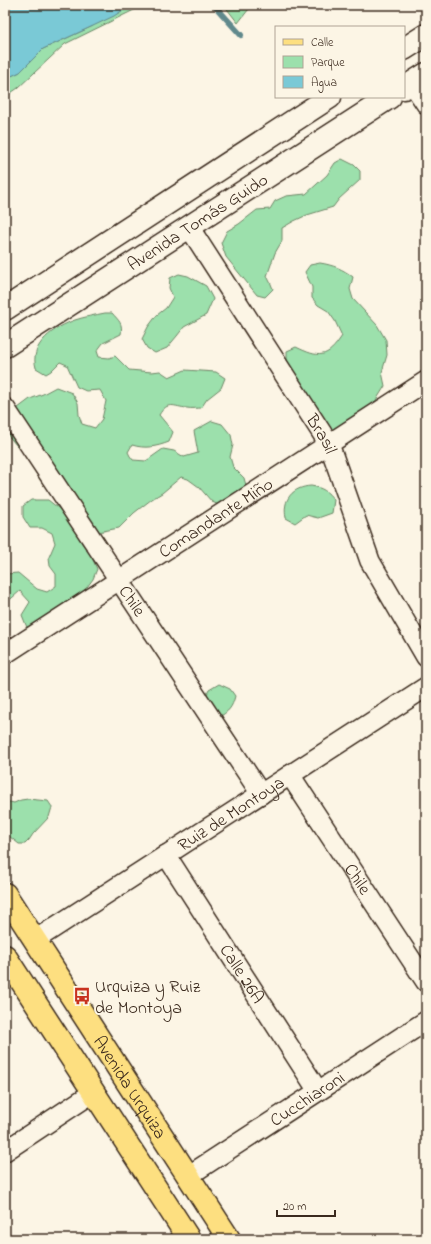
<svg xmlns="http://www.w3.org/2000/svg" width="431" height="1244" font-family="'Indie Flower',sans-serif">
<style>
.green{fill:#9ce0ac;stroke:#6c8565}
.water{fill:#7ac9d6;stroke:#61898c}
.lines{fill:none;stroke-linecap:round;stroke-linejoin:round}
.stream{stroke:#61898c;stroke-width:6}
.minor-casing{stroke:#3b2a1e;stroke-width:22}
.secondary-casing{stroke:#3b2a1e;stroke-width:25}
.primary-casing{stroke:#3b2a1e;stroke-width:25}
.minor{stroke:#fcf5e5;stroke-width:19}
.secondary{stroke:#fcf5e5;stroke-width:22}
.primary{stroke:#fddf80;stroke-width:22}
.labels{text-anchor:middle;stroke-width:4;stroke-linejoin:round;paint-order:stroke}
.street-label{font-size:18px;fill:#3b2a1e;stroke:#fcf5e5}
.poi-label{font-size:18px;fill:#3b2a1e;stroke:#fcf5e5;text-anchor:start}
</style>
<rect width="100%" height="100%" fill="#fcf5e5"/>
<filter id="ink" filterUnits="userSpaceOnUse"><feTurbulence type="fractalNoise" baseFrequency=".025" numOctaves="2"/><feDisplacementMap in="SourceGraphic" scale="8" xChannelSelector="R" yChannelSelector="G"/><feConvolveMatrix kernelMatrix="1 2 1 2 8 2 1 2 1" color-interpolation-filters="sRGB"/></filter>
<g filter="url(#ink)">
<g class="green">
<path d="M80 5H142L138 8 65 44 18 88 5 97V79L20 72 43 49 93 26Z"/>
<path d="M224 5H252L238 23Z"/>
<path d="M342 159 354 165 360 171V180L339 199 333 207 307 215 294 221 282 228V241L275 253 267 276 271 284 273 289 265 297 257 295 226 257 221 243 227 231 239 224 257 210 270 209 275 201 286 196 306 194 327 175 335 163Z"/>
<path d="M320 263C333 265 343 269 353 277L350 289 353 299 377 325 386 340 387 355 382 372 385 386 373 405 345 429 319 431 287 364V351L296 347C319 358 327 359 342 336L335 321 328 311 318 305 312 298V287L305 272 310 265Z"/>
<path d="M179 274 188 276 206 286 213 299 206 315 184 327 177 336 167 348 155 353 147 348 142 339 148 327 157 315 166 308 173 297 169 288 170 278Z"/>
<path d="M105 313H112C119 321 123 323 121 334L103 343 97 351 99 357 109 358 115 356 129 370 152 372 160 371 169 377 185 370 216 372 225 378 221 388 207 399 201 408C196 408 192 409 187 408 174 407 168 400 159 415L173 432 169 442C156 447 145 449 132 445L128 452 130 456 133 460 146 461 163 449 174 451 184 457 198 453 194 431 212 421 222 424 231 435 233 445 230 457 233 467 244 478 247 489 224 507 212 502 199 487 188 479 181 477 162 493 152 499 134 513 119 528 98 532 33 461 17 446 5 432V411L18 408 30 399 43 394 56 387 72 393 78 403 79 415 82 424 95 428 102 419 106 401 100 390 86 391 77 387 67 365 60 362 51 371 46 374 36 368C29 344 55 327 75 320 84 317 95 315 105 313Z"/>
<path d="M311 486C323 488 327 491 334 500L332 513 318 518 306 515 295 523 286 518C282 499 293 487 311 486Z"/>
<path d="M31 500H48L62 511 75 528 82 543 90 553 97 569 93 579 82 594 75 619 66 627 52 633 28 630 22 615 30 602 20 591 5 604V574L18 573 37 589 47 592 56 586V574L50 566 49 557 55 543 52 533 42 528H30L23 517V506Z"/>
<path d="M219 684 230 689 235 696C232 708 229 711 218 718L206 696 209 690Z"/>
<path d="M28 799 48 801 52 807 49 817 33 834 29 840 25 844H19L5 833V801L14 803 21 800Z"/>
</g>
<path class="water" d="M8 5H131L114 16 93 26 43 49 20 72 5 79V6Z"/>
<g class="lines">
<path class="stream" d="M214 5 241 35"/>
<g class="minor-casing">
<g id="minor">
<path d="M412 83 426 104"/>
<path id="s1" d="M189 227 329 444 370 561 426 657"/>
<path id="s2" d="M5 408 261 794"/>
<path id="s3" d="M5 654 426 381"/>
<path id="s4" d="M290 775 426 982"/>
<path id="s5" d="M166 855 318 1091"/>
<path id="s6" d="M35 940 426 687"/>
<path d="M5 1151 94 1092"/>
<path id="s7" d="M188 1176 426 1021"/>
</g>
</g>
<g class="secondary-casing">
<g id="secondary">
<path d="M404 49 426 35"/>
<path d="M404 88 426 74"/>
<path d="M5 309 330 97"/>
<path id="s8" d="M5 346 390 97"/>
</g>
</g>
<g class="primary-casing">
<g id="primary">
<path id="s9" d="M5 894 229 1239"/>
<path d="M5 956 189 1239"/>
</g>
</g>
<use href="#minor" class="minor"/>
<use href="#secondary" class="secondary"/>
<use href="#primary" class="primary"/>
</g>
</g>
<defs>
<g id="bus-bare" transform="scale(1.38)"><path d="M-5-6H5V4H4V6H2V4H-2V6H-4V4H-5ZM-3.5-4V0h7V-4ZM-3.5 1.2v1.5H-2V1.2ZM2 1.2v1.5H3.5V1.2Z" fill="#c8321e" stroke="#fcf5e5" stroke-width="2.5" paint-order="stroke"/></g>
</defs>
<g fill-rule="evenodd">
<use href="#bus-bare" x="82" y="996"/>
</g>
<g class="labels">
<g class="street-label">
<text dy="6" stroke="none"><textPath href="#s8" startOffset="229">Avenida Tomás Guido</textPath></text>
<text dy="6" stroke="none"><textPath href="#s1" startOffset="246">Brasil</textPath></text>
<text dy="6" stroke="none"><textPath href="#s3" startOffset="251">Comandante Miño</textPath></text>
<text dy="6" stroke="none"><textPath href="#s2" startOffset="231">Chile</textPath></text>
<text dy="6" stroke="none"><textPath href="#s6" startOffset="233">Ruiz de Montoya</textPath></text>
<text dy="6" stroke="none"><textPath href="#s4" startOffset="124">Chile</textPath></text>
<text dy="6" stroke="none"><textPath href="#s5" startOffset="141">Calle 26A</textPath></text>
<text dy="6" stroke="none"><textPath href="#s9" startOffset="230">Avenida Urquiza</textPath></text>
<text dy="6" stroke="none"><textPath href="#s7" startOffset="142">Cucchiaroni</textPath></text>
</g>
<g class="poi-label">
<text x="95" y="992">Urquiza y Ruiz<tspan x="95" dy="21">de Montoya</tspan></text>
</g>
</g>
<rect width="431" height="1244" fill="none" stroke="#fcf5e5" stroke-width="20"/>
<rect x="10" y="10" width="411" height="1224" fill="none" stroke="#3b2a1e" stroke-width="1.5" filter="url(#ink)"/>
<rect x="275" y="26" width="130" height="72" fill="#fcf5e5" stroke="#afa495"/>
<rect x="283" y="39" width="20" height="6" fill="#fddf80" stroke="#afa495"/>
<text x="311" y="46" font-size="12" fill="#3b2a1e">Calle</text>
<rect x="283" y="56" width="20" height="12" fill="#9ce0ac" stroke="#afa495"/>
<text x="311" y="66" font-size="12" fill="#3b2a1e">Parque</text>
<rect x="283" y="76" width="20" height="12" fill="#7ac9d6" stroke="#afa495"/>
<text x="311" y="86" font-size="12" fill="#3b2a1e">Agua</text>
<path d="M277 1210v6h58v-6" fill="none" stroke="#3b2a1e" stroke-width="2"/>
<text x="283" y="1210" font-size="12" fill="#3b2a1e" stroke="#fcf5e5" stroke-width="3" paint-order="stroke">20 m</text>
</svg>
